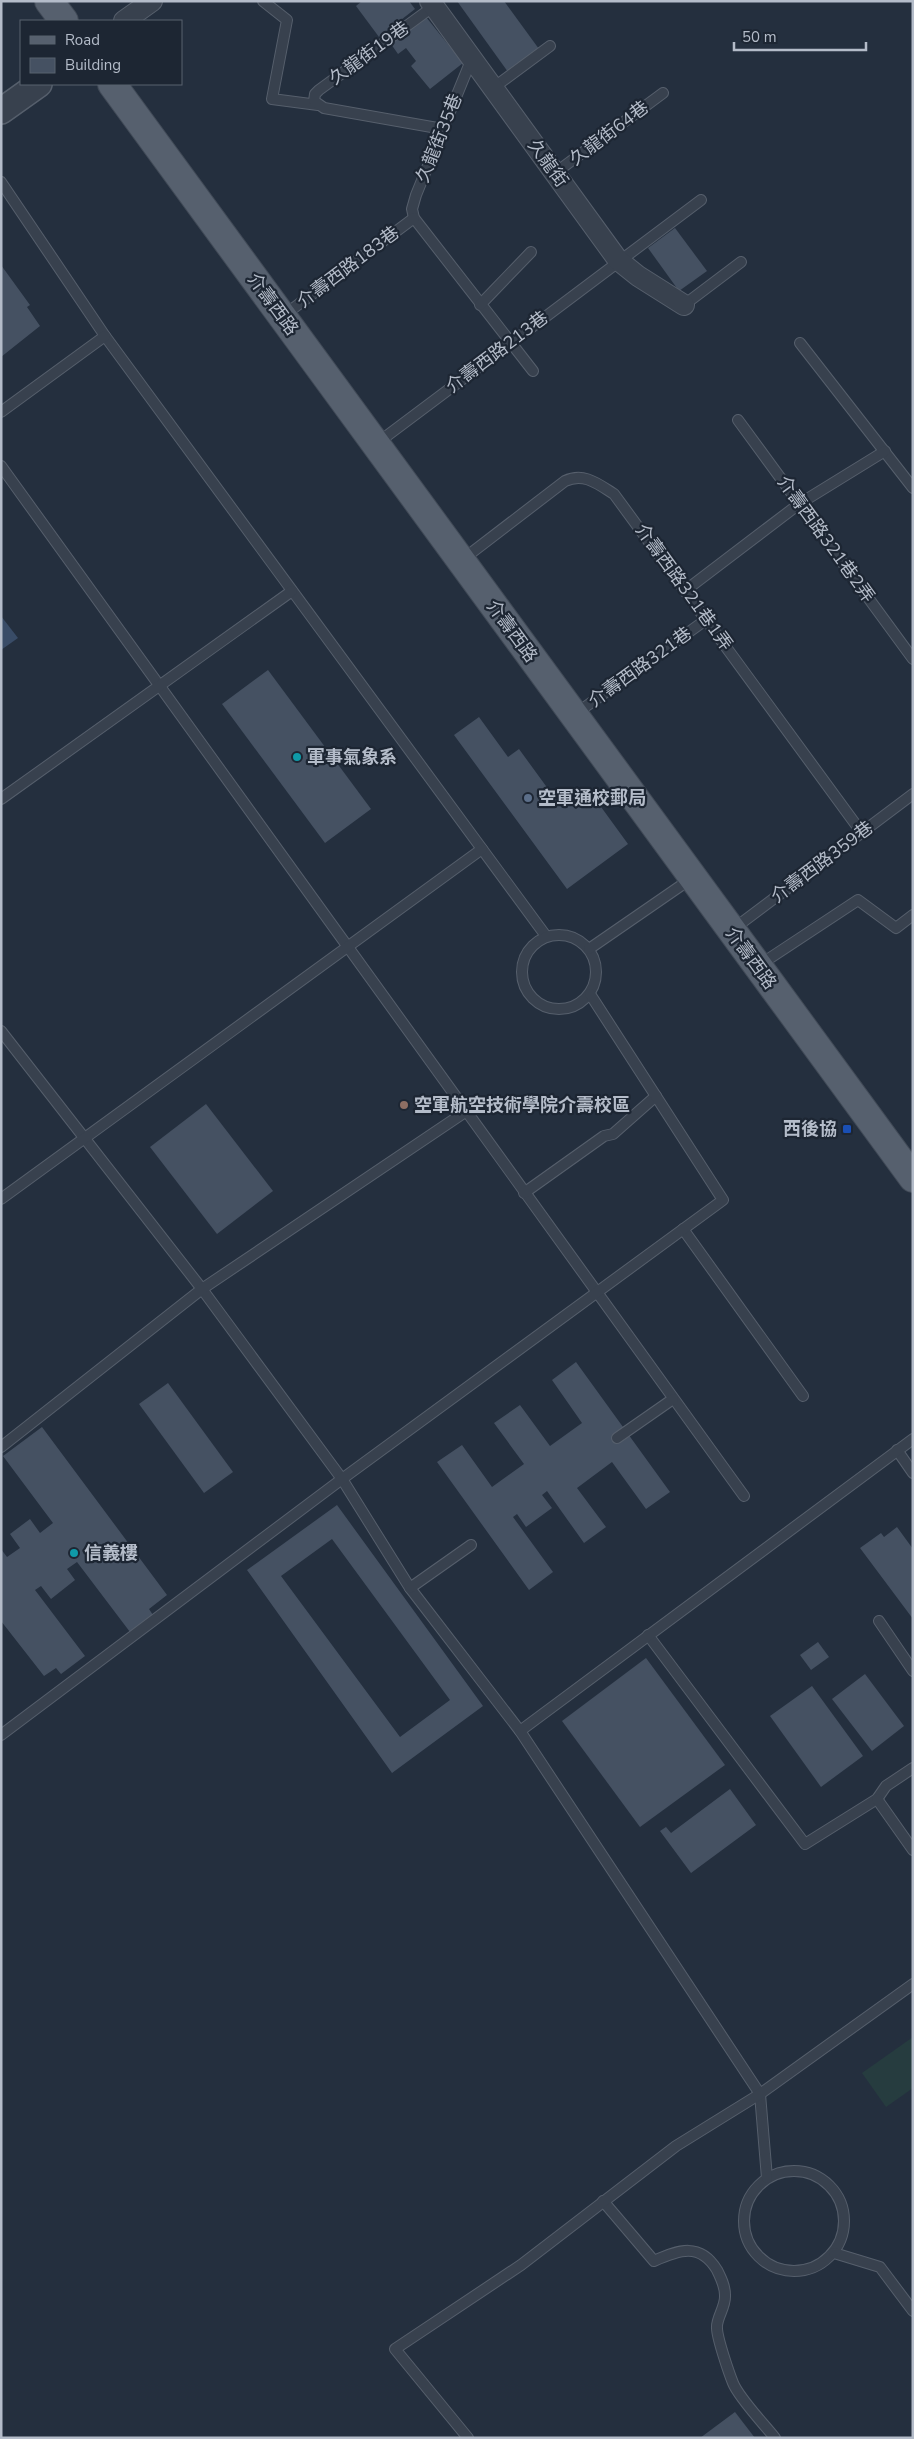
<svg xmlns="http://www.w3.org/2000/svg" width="914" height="2439" font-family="'Nunito Sans','Noto Sans TC',sans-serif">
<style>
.green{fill:#263c3f}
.water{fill:#394c67}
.building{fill:#455162;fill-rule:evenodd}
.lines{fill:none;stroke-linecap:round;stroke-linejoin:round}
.service-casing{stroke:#565f6c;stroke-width:12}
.minor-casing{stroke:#565f6c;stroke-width:22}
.tertiary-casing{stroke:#565f6c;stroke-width:28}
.primary-casing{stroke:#414a57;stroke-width:30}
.service{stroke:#38414e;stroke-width:10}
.minor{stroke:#38414e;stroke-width:20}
.tertiary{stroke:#38414e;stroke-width:25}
.primary{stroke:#56606e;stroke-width:28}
.culture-dot{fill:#0f9aa8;stroke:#1d2633;stroke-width:2}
.service-dot{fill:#5c6f8a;stroke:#1d2633;stroke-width:2}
.education-dot{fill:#8d6e63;stroke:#1d2633;stroke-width:2}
.transit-dot{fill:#1a4fb4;stroke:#1d2633;stroke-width:2}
.labels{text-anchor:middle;stroke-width:4.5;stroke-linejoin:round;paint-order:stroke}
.street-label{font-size:18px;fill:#b4bcc9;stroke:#1d2633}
.poi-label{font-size:18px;font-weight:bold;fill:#b4bcc9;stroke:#1d2633;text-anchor:start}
</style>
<rect width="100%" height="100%" fill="#242f3e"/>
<path class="green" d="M913 2037V2088L886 2107 862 2073Z"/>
<path class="water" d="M1 616 18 638 1 650Z"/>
<g class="building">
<path d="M362 1H409L415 9 379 37 356 6Z"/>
<path d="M457 1H504L539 49 508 72Z"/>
<path d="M426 17 463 63 430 89 411 66 416 61 406 48 398 54 391 44Z"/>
<path d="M675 228 707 271 679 291 648 248Z"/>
<path d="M1 265 30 305 27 307 40 326 1 357Z"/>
<path d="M268 670 371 809 325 843 222 704Z"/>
<path d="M479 717 508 757 519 749 562 808 588 789 628 844 567 889 454 735Z"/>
<path d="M206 1104 273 1191 217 1234 150 1147Z"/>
<path d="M576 1362 670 1492 646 1509 612 1462 577 1488 606 1527 584 1543 547 1491 542 1495 552 1508 526 1527 517 1514 513 1517 553 1572 529 1590 437 1462 462 1445 492 1487 524 1464 494 1423 520 1405 550 1446 582 1423 552 1380Z"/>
<path d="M168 1383 233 1472 204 1493 139 1404Z"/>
<path d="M42 1427 167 1595 149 1609 153 1615 130 1632 77 1562 67 1569 75 1580 51 1599 41 1586 35 1590 85 1656 61 1674 56 1668 44 1676 1 1621V1549L7 1557 20 1548 10 1534 30 1519 40 1533 53 1523 3 1456Z"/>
<path d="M337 1505 483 1706 392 1773 247 1570ZM332 1539 450 1700 400 1737 281 1576Z"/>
<path d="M897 1527 913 1549V1619L860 1548 881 1533 884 1537Z"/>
<path d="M818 1642 829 1657 811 1670 800 1655Z"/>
<path d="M646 1658 725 1765 640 1827 562 1721Z"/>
<path d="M865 1674 904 1726 872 1751 832 1699Z"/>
<path d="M812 1686 863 1756 821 1787 770 1716Z"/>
<path d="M730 1789 756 1825 691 1873 660 1831 666 1827 671 1833Z"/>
<path d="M735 2412 755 2438H700Z"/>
</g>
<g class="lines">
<g class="service-casing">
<g id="service">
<path d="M263 1 287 20 272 99 318 105"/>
<path d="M434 6 319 90 315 94 314 101 324 108 443 129"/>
<path d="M472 58 416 195 412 209 414 218 533 371"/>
<path d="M493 88 550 46"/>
<path d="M555 173 663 93"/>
<path d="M1 182 105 336 546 936"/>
<path d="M480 305 531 252"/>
<path d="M684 305 741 262"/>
<path d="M283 316 414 218"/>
<path d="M800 343 913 488"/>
<path d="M1 412 105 336"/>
<path d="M738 420 913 659"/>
<path d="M376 444 701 200"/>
<path d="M1 466 744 1496"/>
<path d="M462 560 565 481C584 472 598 484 614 494L862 833"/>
<path d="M686 590 799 504 885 451"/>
<path d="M574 715 707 619"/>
<path d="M1 799 292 591"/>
<path d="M732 930 913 794"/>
<circle cx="559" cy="972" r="37"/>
<path d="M589 949 692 878"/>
<path d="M758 966 858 900 896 928 913 915"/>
<path d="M1 1031 202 1289 342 1479 410 1588 520 1731"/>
<path d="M524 1193 604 1136 613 1134 656 1096"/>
<path d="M1 1199 482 849"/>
<path d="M683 1229 803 1396"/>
<path d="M617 1438 673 1399"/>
<path d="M1 1447 202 1289 465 1112"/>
<path d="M897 1450 913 1473"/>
<path d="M410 1588 471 1545"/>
<path d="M879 1621 913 1671"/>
<path d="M648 1635 805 1844 877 1799 886 1786 913 1768"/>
<path d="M1 1735 342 1479 723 1200 590 994"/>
<path d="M877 1799 913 1850"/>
<circle cx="794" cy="2221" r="50"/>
<path d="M767 2178 760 2094 520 1731 913 1439"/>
<path d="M603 2201 654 2261C679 2250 700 2242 717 2270 721 2278 725 2286 725 2295 726 2307 716 2318 717 2328 717 2338 729 2373 733 2383 739 2398 764 2424 775 2438"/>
<path d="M834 2253 880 2267 913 2311"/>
<path d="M468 2438 395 2349 521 2265 676 2146 760 2094 913 1984"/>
</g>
</g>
<g class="minor-casing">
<g id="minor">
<path d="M430 1 618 260 638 276 684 305"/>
<path d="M124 21 152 1"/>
</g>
</g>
<g class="tertiary-casing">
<path id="tertiary" d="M1 111 39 84"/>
</g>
<g class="primary-casing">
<g id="primary">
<path d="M49 1 64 21"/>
<path d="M112 84 913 1178"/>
</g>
</g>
<use href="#service" class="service"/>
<use href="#minor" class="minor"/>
<use href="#tertiary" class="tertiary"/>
<use href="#primary" class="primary"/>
</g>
<g class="culture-dot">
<circle cx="297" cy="757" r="5"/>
<circle cx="74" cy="1553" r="5"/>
</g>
<circle class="service-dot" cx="528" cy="798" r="5"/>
<circle class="education-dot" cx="404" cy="1105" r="5"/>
<rect class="transit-dot" x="842" y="1124" width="10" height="10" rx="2.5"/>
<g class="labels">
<g class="street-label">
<text transform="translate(369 53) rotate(-36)" y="6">久龍街19巷</text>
<text transform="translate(609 133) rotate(-37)" y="6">久龍街64巷</text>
<text transform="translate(439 138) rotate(-68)" y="6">久龍街35巷</text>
<text transform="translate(548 163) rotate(54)" y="6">久龍街</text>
<text transform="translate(348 267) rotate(-37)" y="6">介壽西路183巷</text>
<text transform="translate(273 304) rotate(54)" y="6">介壽西路</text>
<text transform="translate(497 352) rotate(-37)" y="6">介壽西路213巷</text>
<text transform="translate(826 539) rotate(54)" y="6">介壽西路321巷2弄</text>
<text transform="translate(684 587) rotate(54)" y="6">介壽西路321巷1弄</text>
<text transform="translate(512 631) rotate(54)" y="6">介壽西路</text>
<text transform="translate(640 667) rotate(-36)" y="6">介壽西路321巷</text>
<text transform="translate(822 862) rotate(-37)" y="6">介壽西路359巷</text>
<text transform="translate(751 958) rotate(54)" y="6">介壽西路</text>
</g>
<g class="poi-label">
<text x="307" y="763">軍事氣象系</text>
<text x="538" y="804">空軍通校郵局</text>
<text x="414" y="1111">空軍航空技術學院介壽校區</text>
<text x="837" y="1135" text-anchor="end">西後協</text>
<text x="84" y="1559">信義樓</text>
</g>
</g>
<rect width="914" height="2439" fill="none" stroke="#b4bcc9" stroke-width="5"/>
<rect x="20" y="20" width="162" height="65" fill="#1d2633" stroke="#59626f"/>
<rect x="30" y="36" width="25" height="8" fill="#56606e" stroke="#59626f"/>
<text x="65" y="45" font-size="15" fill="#b4bcc9">Road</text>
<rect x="30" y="58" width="25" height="15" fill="#455162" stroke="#59626f"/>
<text x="65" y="70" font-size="15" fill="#b4bcc9">Building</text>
<path d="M734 42v8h132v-8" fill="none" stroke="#b4bcc9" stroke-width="2.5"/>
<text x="742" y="42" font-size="15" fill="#b4bcc9" stroke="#1d2633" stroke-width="4" paint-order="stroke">50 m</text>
</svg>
